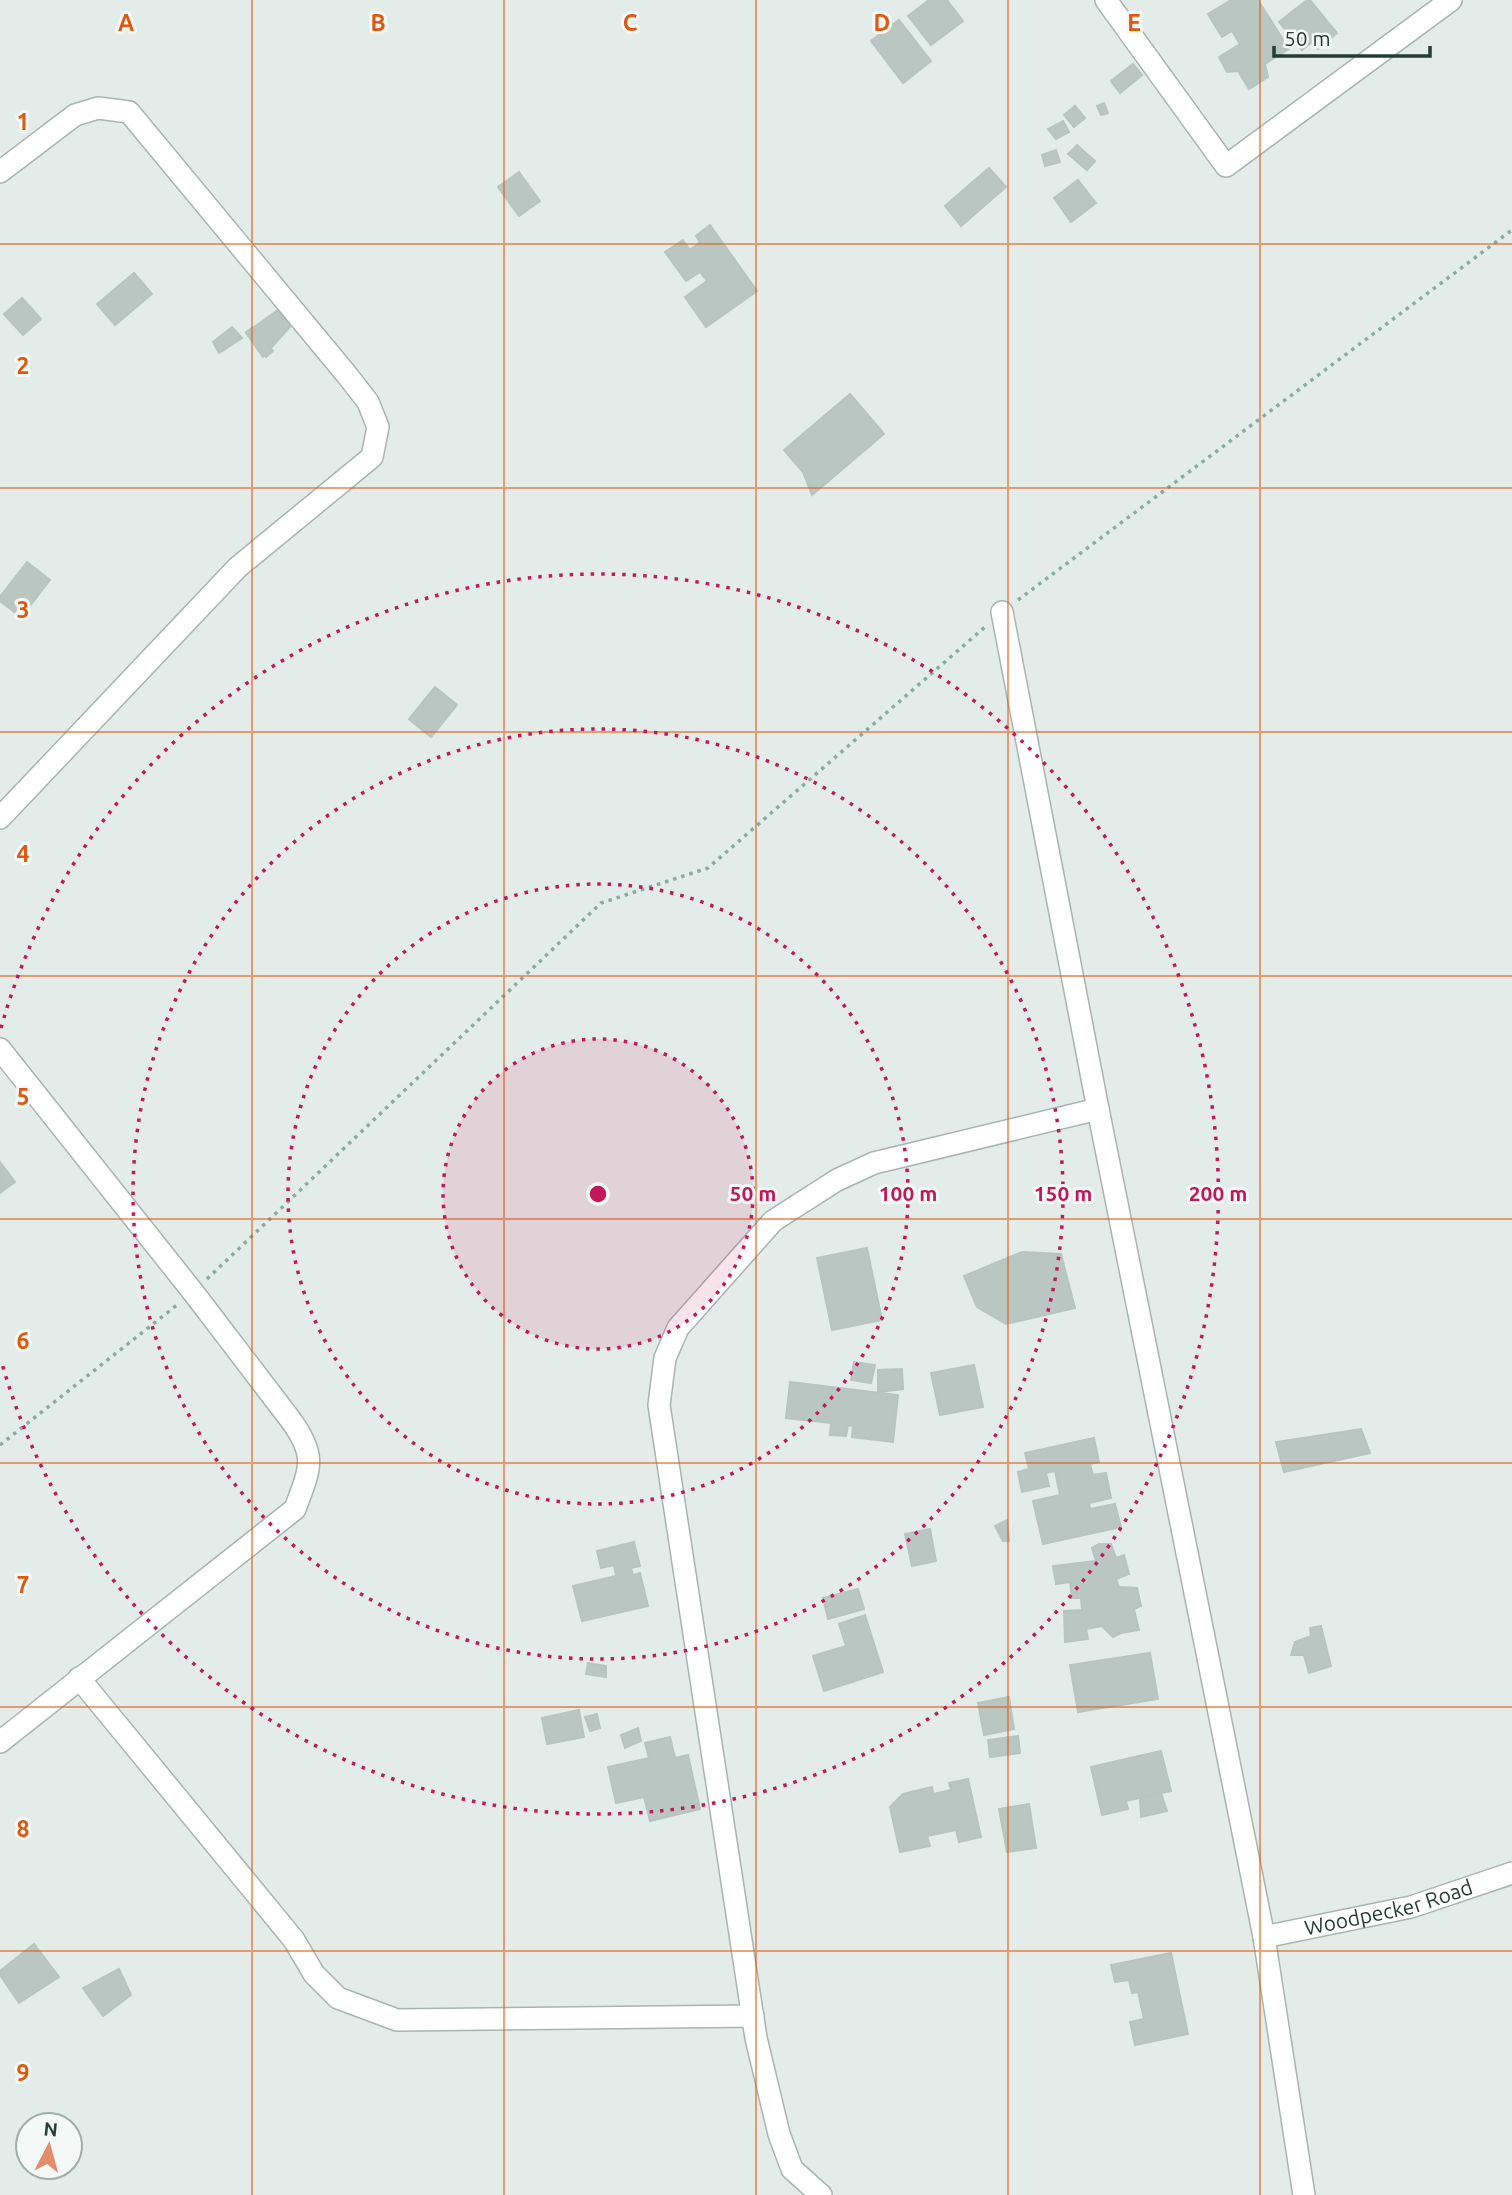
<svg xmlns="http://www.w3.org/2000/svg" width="1512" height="2195" font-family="Ubuntu,sans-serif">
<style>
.building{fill:#bac6c2;stroke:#b7c5c0;stroke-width:2}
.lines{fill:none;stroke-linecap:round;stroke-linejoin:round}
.street-casing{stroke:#a7b4b0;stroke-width:24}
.path{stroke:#88aca2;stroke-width:3.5;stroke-dasharray:3.5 5;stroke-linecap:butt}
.street{stroke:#fff;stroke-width:21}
.grid{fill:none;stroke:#de580e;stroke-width:2;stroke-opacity:0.55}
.ring{fill:none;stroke:#c2185b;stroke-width:3.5;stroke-dasharray:3.5 7}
.labels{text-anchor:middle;stroke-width:6;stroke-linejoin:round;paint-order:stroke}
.street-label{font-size:21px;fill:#253c36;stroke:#f4f9f7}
.grid-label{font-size:23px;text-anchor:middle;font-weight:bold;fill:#de580e;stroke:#f4f9f7;stroke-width:6;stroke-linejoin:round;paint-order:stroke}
.centre{fill:#c2185b;stroke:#f4f9f7;stroke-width:3.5}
.ring-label{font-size:21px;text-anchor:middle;font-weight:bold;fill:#c2185b;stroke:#f4f9f7;stroke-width:6;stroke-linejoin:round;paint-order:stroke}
</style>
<rect width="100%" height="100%" fill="#e4ece9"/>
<g class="building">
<path d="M929 0H947L963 21 931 45 908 16Z"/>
<path d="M1231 0H1258L1289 49 1265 64 1268 77 1249 89 1238 71 1227 72 1219 57 1240 44 1232 31 1222 37 1208 14Z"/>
<path d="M1307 0H1310L1337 33 1318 49 1312 42 1302 50 1279 22Z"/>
<path d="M899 20 931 61 903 83 871 41Z"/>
<path d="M1133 64 1142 75 1120 93 1111 81Z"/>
<path d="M1104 103 1108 113 1101 115 1097 106Z"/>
<path d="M1075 106 1085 118 1074 127 1064 115Z"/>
<path d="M1063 121 1069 132 1056 139 1048 129Z"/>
<path d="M1077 145 1095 161 1087 170 1068 154Z"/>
<path d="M1056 150 1060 162 1045 166 1042 155Z"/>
<path d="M989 168 1006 187 961 226 945 206Z"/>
<path d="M519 172 540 201 519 216 498 187Z"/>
<path d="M1078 180 1096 203 1071 222 1054 198Z"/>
<path d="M710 225 757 291 706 327 685 297 707 281 700 272 686 281 665 252 683 240 690 250 700 242 696 236Z"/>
<path d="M134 273 152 294 115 325 97 304Z"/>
<path d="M22 298 41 319 23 335 4 314Z"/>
<path d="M278 310 290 327 263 357 246 333Z"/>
<path d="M232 327 242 338 219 353 213 342Z"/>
<path d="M253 327 273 351 266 357 246 332Z"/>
<path d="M850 394 884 434 812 495 803 472 784 450Z"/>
<path d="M27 562 50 580 21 617 0 601V597Z"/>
<path d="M435 687 457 705 431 737 409 719Z"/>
<path d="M0 1162 15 1182 0 1193Z"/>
<path d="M867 1248 882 1320 832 1330 817 1258Z"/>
<path d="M1022 1252 1061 1254 1075 1308 1006 1324 977 1307 964 1276Z"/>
<path d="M854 1362 875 1365 871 1383 851 1380Z"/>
<path d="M974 1365 983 1407 940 1415 931 1373Z"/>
<path d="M902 1369 903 1389 878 1392V1370Z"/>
<path d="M790 1382 898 1395 893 1442 852 1437 853 1426 848 1425 846 1436 830 1435 831 1423 786 1418Z"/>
<path d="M1361 1429 1370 1453 1284 1472 1276 1442Z"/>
<path d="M1094 1438 1099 1462 1090 1464 1093 1475 1106 1473 1111 1498 1089 1503 1090 1509 1115 1504 1121 1527 1043 1544 1033 1501 1060 1495 1055 1471 1046 1473 1049 1486 1022 1492 1018 1472 1029 1469 1025 1453Z"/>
<path d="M1007 1520 1009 1541H1003L995 1526Z"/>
<path d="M930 1529 936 1561 912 1566 905 1534Z"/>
<path d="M634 1542 640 1566 631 1568 633 1575 640 1573 648 1606 582 1621 573 1586 616 1576 614 1565 601 1568 597 1551Z"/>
<path d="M1099 1544H1111L1116 1558 1124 1555 1129 1574 1116 1579 1119 1587 1137 1588 1141 1606 1134 1609 1139 1630 1121 1633 1113 1637 1102 1626 1086 1629 1088 1639 1065 1642 1064 1611 1082 1610 1081 1598H1072L1070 1582 1056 1584 1053 1566 1096 1561 1092 1548Z"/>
<path d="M858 1589 864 1609 828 1619 823 1598Z"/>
<path d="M865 1615 883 1672 824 1691 813 1656 846 1646 839 1624Z"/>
<path d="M1321 1626 1331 1666 1309 1673 1304 1655H1291L1295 1642 1311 1636 1310 1628Z"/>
<path d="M1150 1653 1158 1699 1078 1712 1070 1665Z"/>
<path d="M588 1663 606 1666V1677L586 1674Z"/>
<path d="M1009 1697 1014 1729 984 1735 978 1703Z"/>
<path d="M579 1710 584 1737 547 1744 542 1718Z"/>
<path d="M597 1714 600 1728 590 1731 585 1717Z"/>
<path d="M638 1728 641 1741 625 1748 621 1735Z"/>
<path d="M1018 1736 1020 1753 990 1757 988 1740Z"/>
<path d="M670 1737 675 1758 688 1755 700 1809 650 1821 644 1797 616 1803 608 1767 649 1758 645 1743Z"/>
<path d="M1161 1751 1171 1791 1126 1801 1128 1809 1102 1815 1091 1767Z"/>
<path d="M968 1779 981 1837 959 1842 956 1830 927 1836 930 1846 900 1852 890 1807 903 1794 932 1787 933 1794 951 1790 949 1783Z"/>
<path d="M1161 1793 1167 1811 1141 1817 1140 1798Z"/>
<path d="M1029 1804 1036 1848 1007 1852 999 1809Z"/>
<path d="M34 1944 59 1977 19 2003 0 1975V1971Z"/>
<path d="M1171 1953 1188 2034 1135 2045 1130 2022 1144 2019 1138 1992 1132 1993 1129 1980 1115 1982 1111 1965Z"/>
<path d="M119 1969 131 1995 103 2016 83 1988Z"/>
</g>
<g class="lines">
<g class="street-casing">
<g id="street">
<path d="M1106 0 1226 166 1451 0"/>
<path d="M0 172 75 115 98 108 129 112 347 375 368 402 378 427 372 457 238 567 0 818"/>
<path d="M1002 612 1098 1109 1264 1937 1304 2195"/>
<path d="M0 1049 193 1292 290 1419C318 1457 310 1468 295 1509L0 1742"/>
<path d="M79 1678 294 1940 314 1974 338 1998 397 2020 753 2016"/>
<path id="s1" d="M1264 1937 1411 1907 1512 1873"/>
<path d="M821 2195 792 2169 779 2134 756 2038 659 1405 665 1358 678 1328 773 1221 837 1180 874 1163 1098 1109"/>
</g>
</g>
<g class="path">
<path d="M1018 600 1512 230"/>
<path d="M207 1279 601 903 708 868 985 627"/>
<path d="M0 1445 177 1305"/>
</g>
<use href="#street" class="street"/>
</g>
<path class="grid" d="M252 0V2195M504 0V2195M756 0V2195M1008 0V2195M1260 0V2195M0 244H1512M0 488H1512M0 732H1512M0 976H1512M0 1219H1512M0 1463H1512M0 1707H1512M0 1951H1512"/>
<circle cx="598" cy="1194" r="155" fill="#c2185b" fill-opacity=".12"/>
<g class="ring">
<circle cx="598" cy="1194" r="155"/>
<circle cx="598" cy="1194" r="310"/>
<circle cx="598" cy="1194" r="465"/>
<path d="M1 1028A620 620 0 1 1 1 1360"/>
</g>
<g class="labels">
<g class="street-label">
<text dy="7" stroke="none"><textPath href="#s1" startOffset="128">Woodpecker Road</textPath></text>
</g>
</g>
<g class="grid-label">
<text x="126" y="31">A</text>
<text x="378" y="31">B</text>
<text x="630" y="31">C</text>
<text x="882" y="31">D</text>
<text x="1134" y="31">E</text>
<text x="23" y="130">1</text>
<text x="23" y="374">2</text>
<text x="23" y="618">3</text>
<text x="23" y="862">4</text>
<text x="23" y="1105">5</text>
<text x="23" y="1349">6</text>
<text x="23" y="1593">7</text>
<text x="23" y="1837">8</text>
<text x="23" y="2081">9</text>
</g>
<circle cx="598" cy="1194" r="10" class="centre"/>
<g class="ring-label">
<text x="753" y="1201">50 m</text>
<text x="908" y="1201">100 m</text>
<text x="1063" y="1201">150 m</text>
<text x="1218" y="1201">200 m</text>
</g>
<g transform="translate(49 2146) rotate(6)"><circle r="33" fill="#f4f9f7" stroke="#a1adaa" stroke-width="2"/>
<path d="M0-5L12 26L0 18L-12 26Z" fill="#e38c6b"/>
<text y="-10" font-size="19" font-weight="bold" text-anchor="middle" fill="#253c36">N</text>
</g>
<path d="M1274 46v10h156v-10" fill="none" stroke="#253c36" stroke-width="3.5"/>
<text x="1284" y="46" font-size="21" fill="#253c36" stroke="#f4f9f7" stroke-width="5" paint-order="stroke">50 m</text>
</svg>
